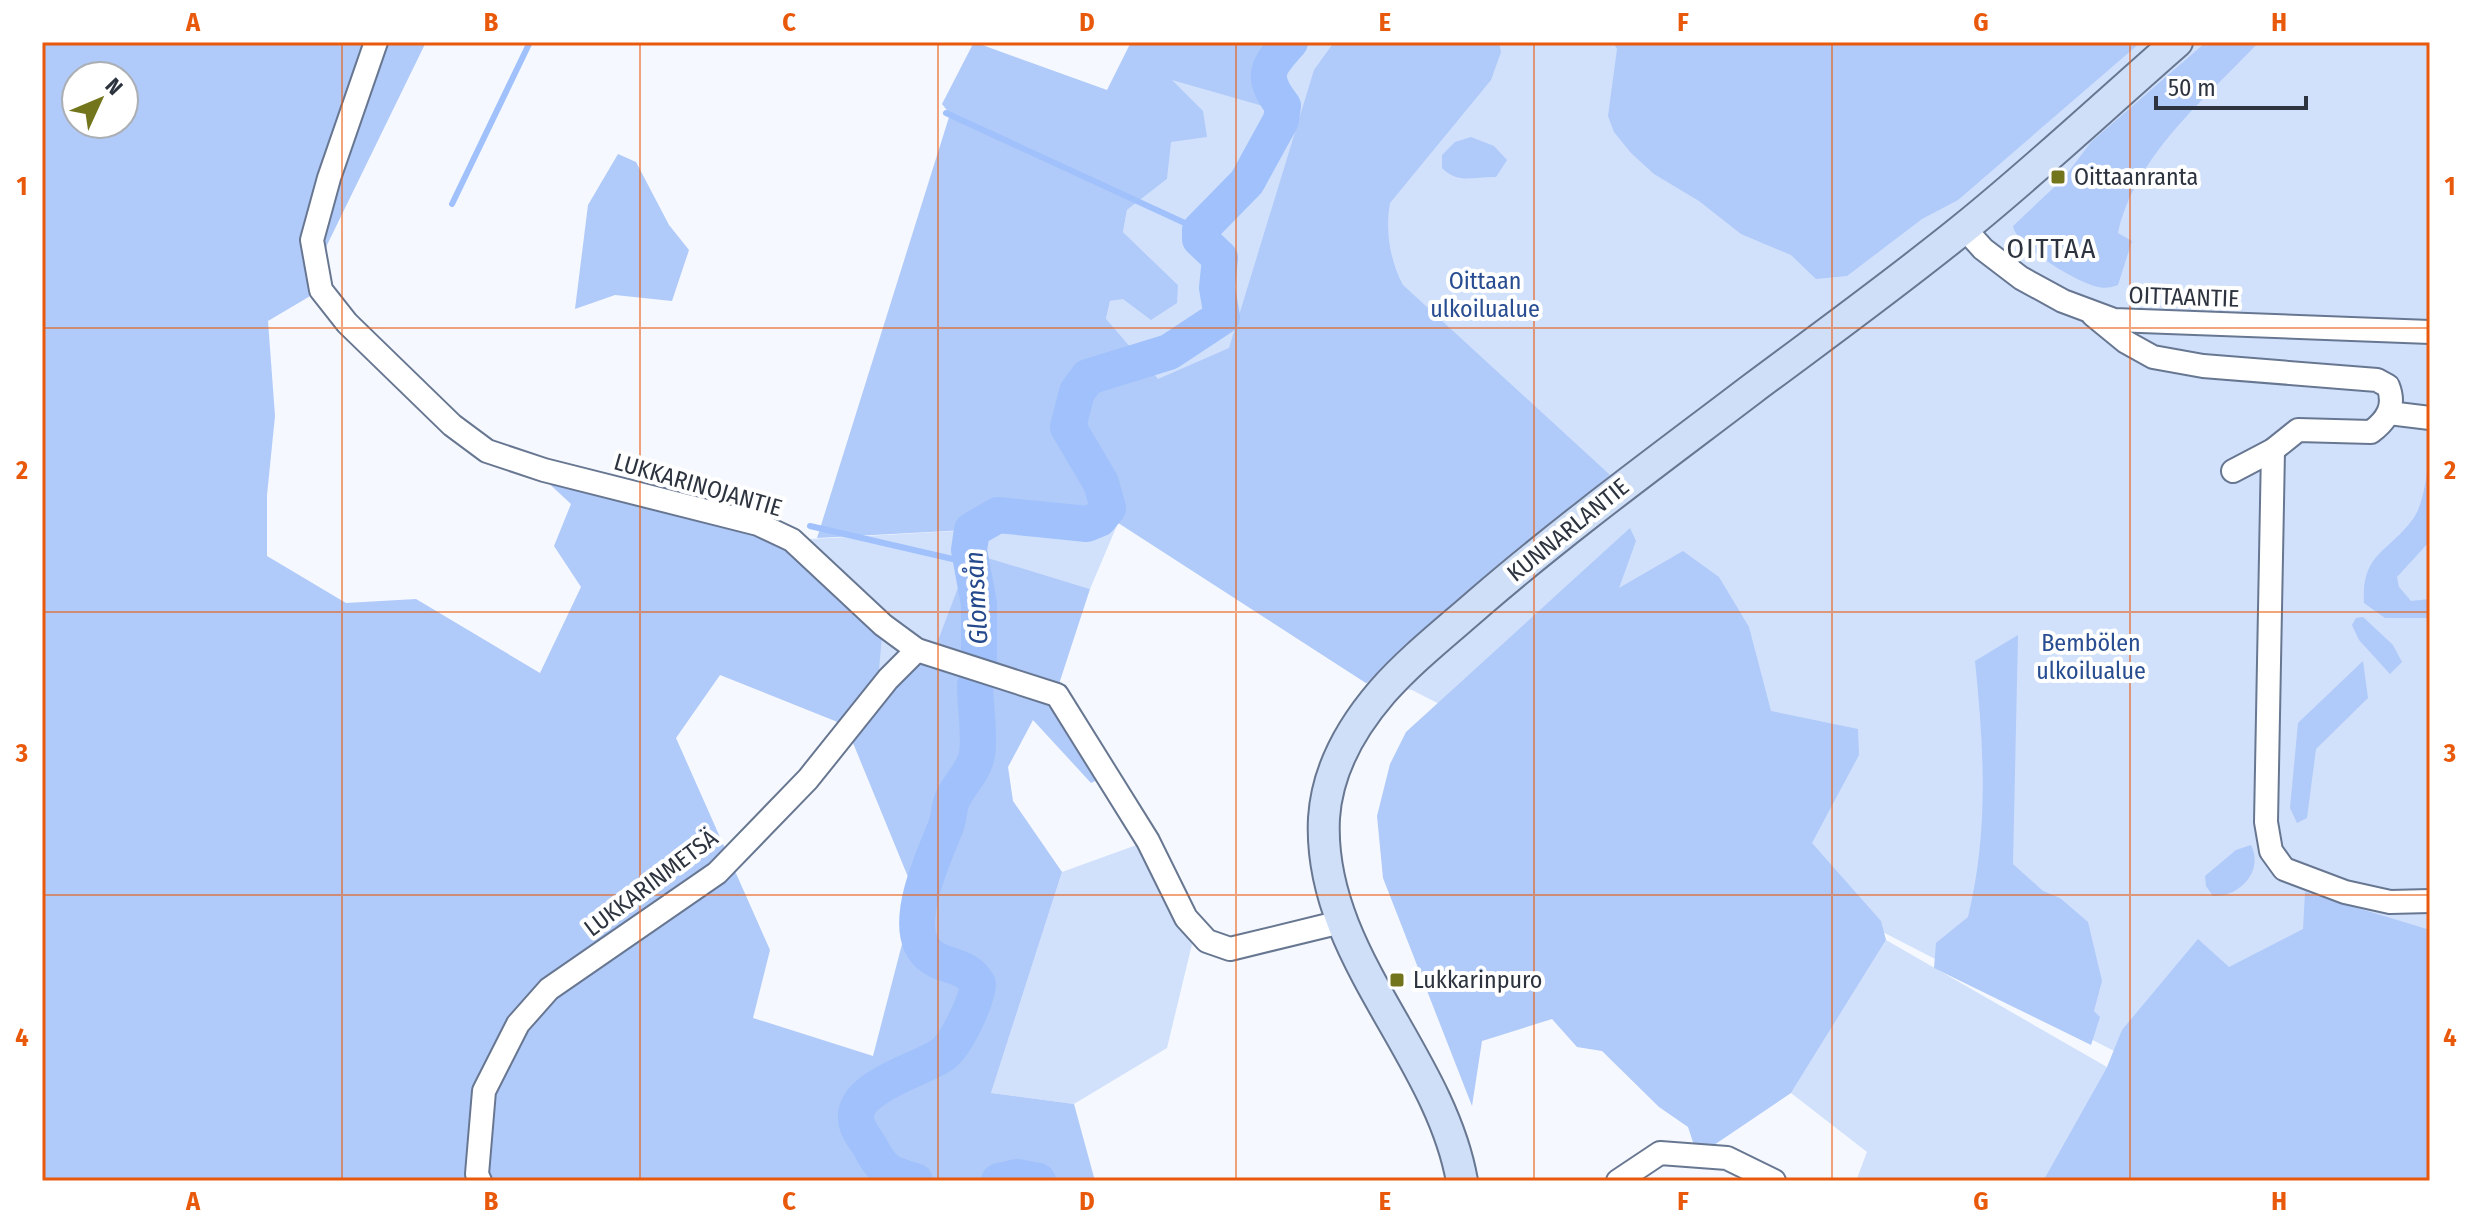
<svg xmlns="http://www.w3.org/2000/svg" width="2472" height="1223" font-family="'Fira Sans Condensed',sans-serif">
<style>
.green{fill:#d1e1fc}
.forest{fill:#b0caf9;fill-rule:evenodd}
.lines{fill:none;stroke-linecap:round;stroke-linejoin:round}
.stream{stroke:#a0c1fb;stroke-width:6}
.river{stroke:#a0c1fb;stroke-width:36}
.minor-casing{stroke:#687791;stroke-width:26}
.secondary-casing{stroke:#687791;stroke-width:34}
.minor{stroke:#fff;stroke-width:22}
.secondary{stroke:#d0dff8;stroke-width:30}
.grid{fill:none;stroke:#e8590c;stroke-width:2;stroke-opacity:0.55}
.poi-dot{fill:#72751c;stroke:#fff;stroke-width:3}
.labels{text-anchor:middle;stroke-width:8;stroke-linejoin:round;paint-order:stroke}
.poi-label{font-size:24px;fill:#2d343f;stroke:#fff;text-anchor:start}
.park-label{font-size:24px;fill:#284d91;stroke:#fff}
.street-label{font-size:24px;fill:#2d343f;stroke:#fff}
.water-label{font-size:26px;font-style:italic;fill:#23488c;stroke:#fff}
.quarter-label{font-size:28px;letter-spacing:2px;fill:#2d343f;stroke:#fff}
.neatline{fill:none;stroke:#e8590c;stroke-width:3}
.grid-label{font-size:26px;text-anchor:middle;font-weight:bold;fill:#e8590c}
</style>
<rect width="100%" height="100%" fill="#f5f8fe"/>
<g class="green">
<path d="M1290 42H2430V1181H2367L1412 690 1366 683 1118 523 1090 589 971 554 932 656 851 738 792 540 1117 522 1106 319 1110 301 1178 285 1123 232 1127 210 1167 179 1171 79 1288 49Z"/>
<path d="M1142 843 1193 940 1167 1048 1074 1104 991 1093 1062 872Z"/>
<path d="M1886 940 2107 1067 2043 1181H1856L1867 1152 1791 1093Z"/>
</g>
<g class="forest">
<path d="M42 42H426L327 245 317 292 268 321 275 416 267 495V556L346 603 416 599 540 673 581 587 554 546 571 504 543 478 753 531 824 572 883 625 878 680 845 725 720 675 676 738 770 950 753 1018 873 1056 915 894 851 738 915 661 932 656 971 553 1090 589 1059 684 1047 699 1104 777 1091 783 1033 720 1008 767 1013 801 1062 872 991 1093 1074 1104 1095 1181H42ZM76 76H124V124H76Z"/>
<path d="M974 42 1107 90 1131 42H1290L1270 108 1172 80 1203 111 1207 137 1171 142 1167 179 1127 210 1123 232 1178 285 1177 303 1151 320 1123 299 1110 301 1106 319 1158 379 1229 348 1314 70 1334 42H1499L1501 52 1491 80 1390 203C1385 231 1390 261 1403 285L1610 475 1366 683 1117 522 817 538 950 114 942 104Z"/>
<path d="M1613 42H2141L1958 200 1922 219 1847 276 1816 279 1791 255 1741 234 1699 201 1654 174 1631 153 1614 132 1608 116 1617 49Z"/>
<path d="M2206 42H2263L2256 45C2204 100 2135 156 2118 233L2132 241 2118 285C2112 287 2106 289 2099 287 2079 284 2016 246 2013 226L2064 178 2091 142Z"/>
<path d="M1471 137 1494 146 1507 160 1496 177C1474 176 1459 185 1442 168V155L1455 142Z"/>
<path d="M618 154 636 162 669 225 689 250 672 301 615 295 575 309 588 205Z"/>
<path d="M2430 457V541L2397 577 2399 587 2411 601 2430 599V618H2385L2364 603C2361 553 2388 553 2413 519 2424 504 2426 476 2430 457Z"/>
<path d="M1630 528 1636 541 1619 588 1683 551 1719 577 1749 627 1771 711 1858 729 1859 755 1812 843 1881 921 1886 940 1791 1093 1714 1145H1694L1688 1127 1659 1107 1602 1051 1577 1047 1552 1019 1482 1041 1472 1106 1383 878 1377 816 1390 764 1406 732Z"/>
<path d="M2363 617 2393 645 2402 662 2390 674 2359 640 2352 625 2356 618Z"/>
<path d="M2018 635 2013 864 2043 891 2060 898 2088 922 2102 981 2094 1011 2100 1017 2091 1045 1934 968 1936 943 1968 917C1989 831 1984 748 1975 661Z"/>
<path d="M2363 661 2368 698 2316 749 2307 818 2297 823 2290 808 2298 723Z"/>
<path d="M2251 845C2264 871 2240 897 2213 896L2206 886 2205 876 2236 850Z"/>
<path d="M2305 892 2430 930V1181H2043L2107 1067 2122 1030 2198 939 2229 967 2303 929Z"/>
</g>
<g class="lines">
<g class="stream">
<path d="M946 113 1200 230"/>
<path d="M452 204 530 42"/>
<path d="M810 526 970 563"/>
</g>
<g class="river">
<path d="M979 662V604L969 550 972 530 998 515 1087 524 1099 519 1108 508 1101 483 1068 427 1077 392 1088 377 1169 352 1222 317 1217 288 1220 258 1200 239V230L1247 182 1281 120 1283 106C1260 76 1267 67 1290 42"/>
<path d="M915 1181C886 1173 883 1171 869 1145 864 1137 856 1128 856 1118 854 1086 922 1069 942 1055 956 1046 977 1000 978 984 964 959 934 971 921 944 907 913 934 856 946 826 950 816 948 806 954 796 961 783 971 774 976 759 981 741 975 706 975 685"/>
<path d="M999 1181 1017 1177 1038 1181"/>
</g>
<g class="minor-casing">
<g id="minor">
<path d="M376 42 329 178 312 240 321 290 347 323 452 425 487 451 544 470 758 524 792 540 883 625 917 650 1057 695 1148 841 1186 918 1207 941 1230 949 1341 922"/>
<path d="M1964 228 1983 249 2021 278 2063 301 2114 320 2430 332"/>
<path d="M2093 315 2126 342 2153 357 2203 366 2377 380 2388 386C2396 406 2387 420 2371 432L2298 430 2273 450 2233 471"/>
<path d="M2389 413 2430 418"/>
<path d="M2273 450 2266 822 2271 851 2284 869 2345 892 2390 902 2430 901"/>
<path d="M480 1181 477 1174 484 1091 518 1024 549 989 717 873 808 779 888 679 917 650"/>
<path d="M1618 1181 1660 1153 1727 1158 1774 1181"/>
</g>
</g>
<g class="secondary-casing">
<path id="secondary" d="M1462 1181C1439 1052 1317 954 1324 818 1327 771 1351 728 1382 692 1411 659 1447 631 1480 602 1567 527 1660 459 1752 389 1823 336 1895 284 1964 228 2037 169 2106 104 2177 42"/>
</g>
<use href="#minor" class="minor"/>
<use href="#secondary" class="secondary"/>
</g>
<path class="grid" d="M342 42V1181M640 42V1181M938 42V1181M1236 42V1181M1534 42V1181M1832 42V1181M2130 42V1181M42 328H2430M42 612H2430M42 895H2430"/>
<g class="poi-dot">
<rect x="2050" y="169" width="16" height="16" rx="4"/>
<rect x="1389" y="972" width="16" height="16" rx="4"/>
</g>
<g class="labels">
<g class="poi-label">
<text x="2074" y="185">Oittaanranta</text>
<text x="1413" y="988">Lukkarinpuro</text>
</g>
<g class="park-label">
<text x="1485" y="289">Oittaan<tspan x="1485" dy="28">ulkoilualue</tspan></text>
<text x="2091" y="651">Bembölen<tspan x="2091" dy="28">ulkoilualue</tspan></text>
</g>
<g class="street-label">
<text transform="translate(2184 297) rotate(2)" y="8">OITTAANTIE</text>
<text transform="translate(698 485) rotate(16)" y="8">LUKKARINOJANTIE</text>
<text transform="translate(1568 530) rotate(-39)" y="8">KUNNARLANTIE</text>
<text transform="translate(651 883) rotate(-37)" y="8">LUKKARINMETSÄ</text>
</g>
<g class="water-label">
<text transform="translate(976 598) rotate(-93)" y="9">Glomsån</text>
</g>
<g class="quarter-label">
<text x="2052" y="258">OITTAA</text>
</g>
</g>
<rect width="2472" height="1223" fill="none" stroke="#ffffff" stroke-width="88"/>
<g transform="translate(100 100) rotate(46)"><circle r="38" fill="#ffffff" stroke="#abaeb2" stroke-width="2"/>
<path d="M0-6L14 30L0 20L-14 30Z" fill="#72751c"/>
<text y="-12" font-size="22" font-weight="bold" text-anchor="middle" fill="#2d343f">N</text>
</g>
<path d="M2156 96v12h150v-12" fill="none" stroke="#2d343f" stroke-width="4"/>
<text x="2168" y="96" font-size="24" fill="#2d343f" stroke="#ffffff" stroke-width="6" paint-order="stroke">50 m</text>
<rect x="44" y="44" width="2384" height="1135" class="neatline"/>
<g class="grid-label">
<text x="193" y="31">A</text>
<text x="491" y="31">B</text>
<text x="789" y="31">C</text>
<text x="1087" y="31">D</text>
<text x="1385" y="31">E</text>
<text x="1683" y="31">F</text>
<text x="1981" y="31">G</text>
<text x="2279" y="31">H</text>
<text x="22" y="195">1</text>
<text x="2450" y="195">1</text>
<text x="22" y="479">2</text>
<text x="2450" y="479">2</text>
<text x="22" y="762">3</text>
<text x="2450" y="762">3</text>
<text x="22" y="1046">4</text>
<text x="2450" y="1046">4</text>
<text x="193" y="1210">A</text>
<text x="491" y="1210">B</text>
<text x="789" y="1210">C</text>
<text x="1087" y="1210">D</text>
<text x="1385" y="1210">E</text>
<text x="1683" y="1210">F</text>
<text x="1981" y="1210">G</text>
<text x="2279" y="1210">H</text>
</g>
</svg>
